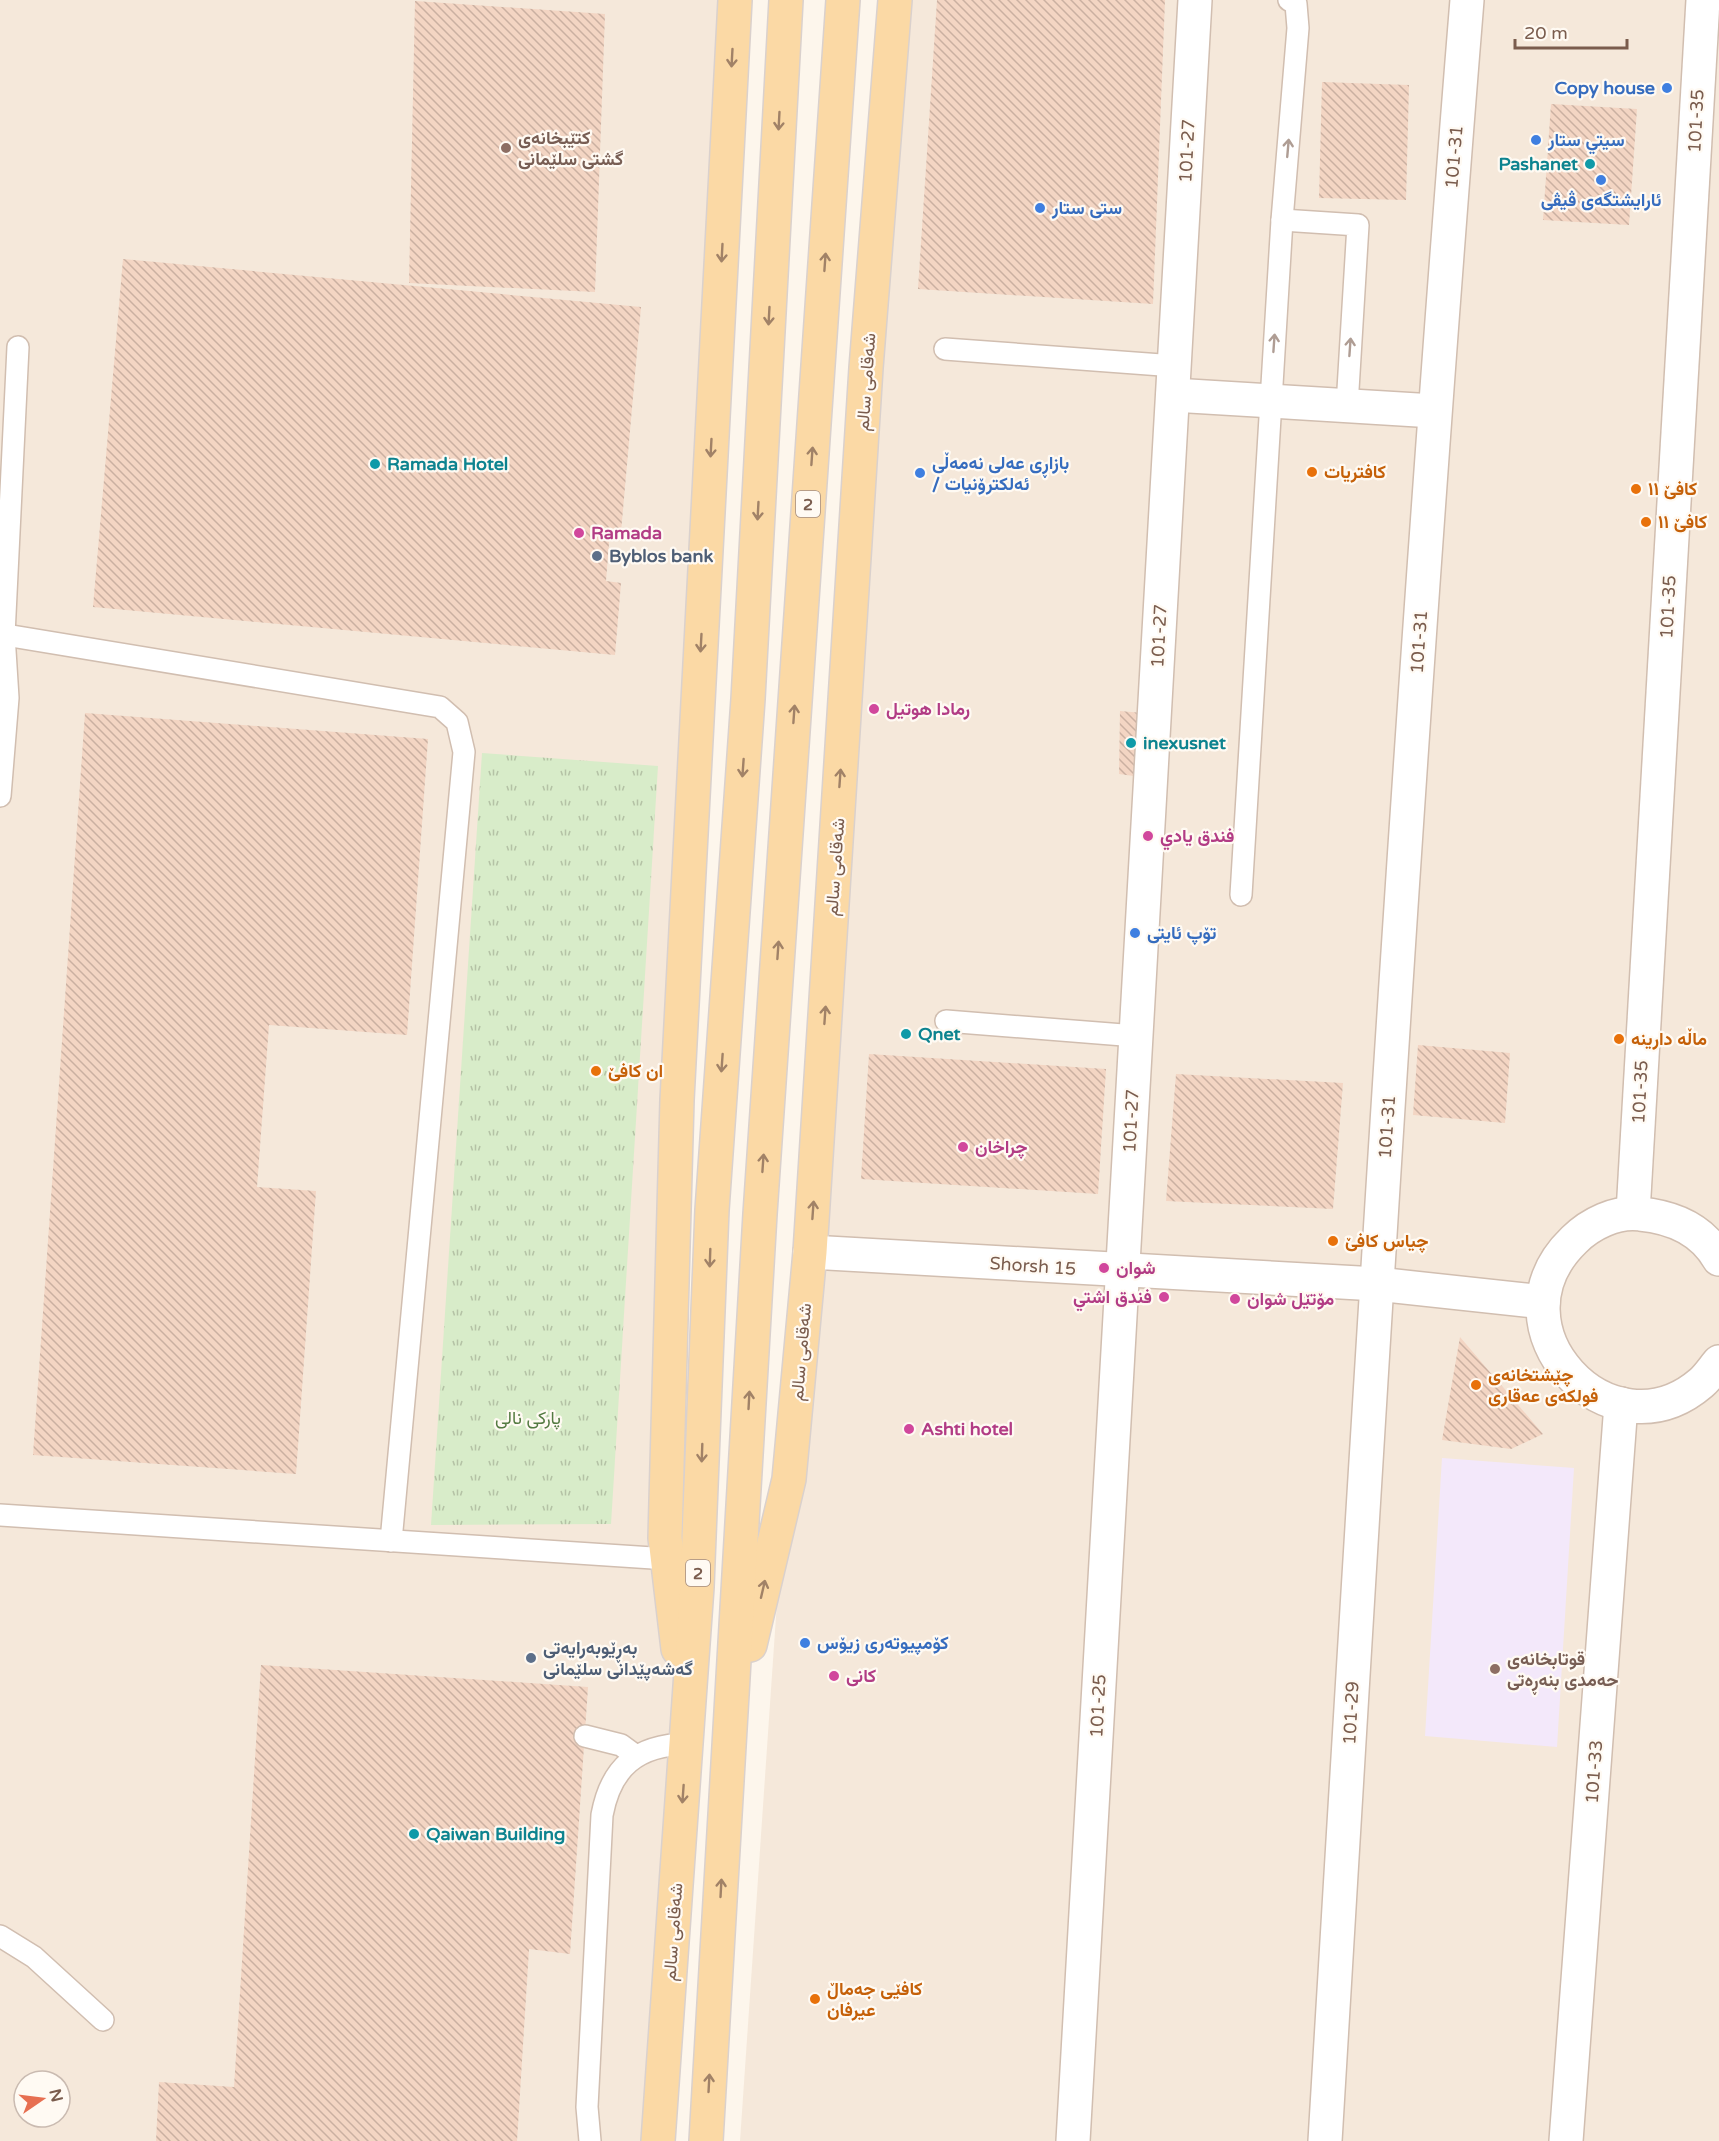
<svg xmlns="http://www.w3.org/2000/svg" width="1719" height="2141" font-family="'Varela Round',Vazirmatn,sans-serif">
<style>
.residential{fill:#f5e8da;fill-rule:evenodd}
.education{fill:#f3e8fa}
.park{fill:url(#park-tufts)}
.building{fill:url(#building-back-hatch)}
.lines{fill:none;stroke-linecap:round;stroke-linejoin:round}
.lane-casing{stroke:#d1beb0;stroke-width:24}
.street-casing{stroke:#d1beb0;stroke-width:36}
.primary-casing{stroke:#dad1cd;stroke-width:36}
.lane{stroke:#fff;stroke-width:21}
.street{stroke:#fff;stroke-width:33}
.primary{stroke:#fbd9a5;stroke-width:33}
.oneway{stroke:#a18267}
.oneway2{stroke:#af9d94}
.shop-dot{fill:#3f7fe0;stroke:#fffaf3;stroke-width:2}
.education-dot{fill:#8d6e63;stroke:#fffaf3;stroke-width:2}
.culture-dot{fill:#0f9aa8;stroke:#fffaf3;stroke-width:2}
.food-dot{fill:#e8710a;stroke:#fffaf3;stroke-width:2}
.hotel-dot{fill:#d1479c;stroke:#fffaf3;stroke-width:2}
.service-dot{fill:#5c6f8a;stroke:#fffaf3;stroke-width:2}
.labels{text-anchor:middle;stroke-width:4.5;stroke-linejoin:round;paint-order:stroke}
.shield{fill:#fffaf3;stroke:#a28b7f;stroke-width:1.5}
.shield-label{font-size:16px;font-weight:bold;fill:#7a5c4d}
.shop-label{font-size:18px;font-weight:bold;fill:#366cbe;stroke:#fffaf3;text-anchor:start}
.street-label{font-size:18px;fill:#7a5c4d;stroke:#fffaf3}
.education-label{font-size:18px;font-weight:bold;fill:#785e54;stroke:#fffaf3;text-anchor:start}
.culture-label{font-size:18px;font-weight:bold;fill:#0d838f;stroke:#fffaf3;text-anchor:start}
.food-label{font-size:18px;font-weight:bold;fill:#c56008;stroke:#fffaf3;text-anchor:start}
.hotel-label{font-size:18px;font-weight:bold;fill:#b23c85;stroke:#fffaf3;text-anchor:start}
.service-label{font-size:18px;font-weight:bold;fill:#4e5e75;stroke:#fffaf3;text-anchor:start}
.park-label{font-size:18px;fill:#537a41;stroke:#fffaf3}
</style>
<defs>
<pattern id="park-tufts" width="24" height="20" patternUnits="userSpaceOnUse" patternTransform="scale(1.5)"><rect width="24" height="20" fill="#d8ecc9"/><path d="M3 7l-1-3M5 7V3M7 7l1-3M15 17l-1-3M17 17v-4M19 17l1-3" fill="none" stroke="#b4c2a5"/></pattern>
<pattern id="building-back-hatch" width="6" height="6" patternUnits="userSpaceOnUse" patternTransform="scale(1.5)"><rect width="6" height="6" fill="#f3d5c3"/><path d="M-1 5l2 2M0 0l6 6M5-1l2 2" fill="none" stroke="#cab0a1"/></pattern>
</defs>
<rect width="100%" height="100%" fill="#fdf6ec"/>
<g class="residential">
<path d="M0 0H718L671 1586 687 1722 664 2141H0ZM24 2081H60V2117H24Z"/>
<path d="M887 0H1719V2141H740Z"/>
</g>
<path class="education" d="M1442 1458 1574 1468 1557 1747 1425 1736Z"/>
<path class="park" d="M482 753 658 766 611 1524 431 1525Z"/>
<g class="building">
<path d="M937 0H1165L1153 304 918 289Z"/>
<path d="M415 1 605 14 595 292 409 283Z"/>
<path d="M1322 82 1409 85 1406 200 1319 198Z"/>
<path d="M1551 104 1637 109 1629 225 1543 220Z"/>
<path d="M123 259 641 307 621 532 610 531 606 581 621 583 615 655 93 607Z"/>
<path d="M1120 711 1143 713 1141 777 1119 774Z"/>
<path d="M85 713 428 739 407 1035 269 1025 257 1187 316 1191 296 1474 33 1455Z"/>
<path d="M1418 1045 1510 1053 1505 1123 1413 1115Z"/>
<path d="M869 1054 1106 1069 1098 1194 861 1179Z"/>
<path d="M1176 1074 1343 1083 1333 1209 1166 1201Z"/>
<path d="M1460 1337 1543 1434 1511 1449 1442 1440Z"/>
<path d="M261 1665 588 1687 570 1954 529 1949 517 2141H156L159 2082 234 2087Z"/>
</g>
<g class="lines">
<g class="lane-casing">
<g id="lane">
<path d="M1282 220 1358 225 1347 406"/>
<path d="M945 349 1175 366"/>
<path d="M0 634 440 707 457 722 464 752 391 1541"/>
<path d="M0 796 8 698 4 635 18 347"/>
<path d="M1241 895 1282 220 1298 28 1296 4 1289 0"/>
<path d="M946 1021 1136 1036"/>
<path d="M0 1515 668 1559"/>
<path d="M585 1736 621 1745 636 1756"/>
<path d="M0 1936 34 1957 103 2020"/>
<path d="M590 2141 587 2107 602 1815C611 1767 637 1745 687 1744"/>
</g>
</g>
<g class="street-casing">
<g id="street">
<path d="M1173 395 1434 411"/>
<path d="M1633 1213 1703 0"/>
<path d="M810 1252 1377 1284 1543 1302"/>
<path d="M1719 1259C1702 1229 1672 1217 1640 1214 1616 1211 1590 1224 1574 1240 1484 1327 1610 1461 1701 1383 1708 1377 1713 1369 1719 1362"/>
<path d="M1073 2141 1195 0"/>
<path d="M1325 2141C1368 1427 1409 713 1467 0"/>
<path d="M1566 2141 1621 1404"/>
</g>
</g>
<g class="primary-casing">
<g id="primary">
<path d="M750 1645 789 1479 810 1252 866 368 895 0"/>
<path d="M678 1649 665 1538 677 1100 735 0"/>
<path d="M658 2141 697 1587 712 1210 748 699 786 0"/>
<path d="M706 2141 760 1214 843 0"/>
</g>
</g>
<use href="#lane" class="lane"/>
<use href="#street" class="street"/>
<use href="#primary" class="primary"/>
</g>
<defs><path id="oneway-shaft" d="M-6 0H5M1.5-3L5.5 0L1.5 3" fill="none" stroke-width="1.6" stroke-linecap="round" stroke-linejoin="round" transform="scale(1.5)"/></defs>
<g class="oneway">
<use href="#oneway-shaft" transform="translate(732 58) rotate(93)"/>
<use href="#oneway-shaft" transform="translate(779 121) rotate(93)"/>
<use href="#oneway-shaft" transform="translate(722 253) rotate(93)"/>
<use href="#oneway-shaft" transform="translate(825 262) rotate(-86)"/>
<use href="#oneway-shaft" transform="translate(769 316) rotate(93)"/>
<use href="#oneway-shaft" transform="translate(711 448) rotate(93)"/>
<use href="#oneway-shaft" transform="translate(812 456) rotate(-86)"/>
<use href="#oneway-shaft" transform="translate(758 511) rotate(93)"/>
<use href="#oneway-shaft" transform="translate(701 643) rotate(93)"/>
<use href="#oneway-shaft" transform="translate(794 714) rotate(-86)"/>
<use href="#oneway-shaft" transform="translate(743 768) rotate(94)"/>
<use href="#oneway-shaft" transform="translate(840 778) rotate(-86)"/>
<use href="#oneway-shaft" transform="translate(778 950) rotate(-86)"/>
<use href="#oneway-shaft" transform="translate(825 1015) rotate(-86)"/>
<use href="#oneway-shaft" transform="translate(722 1063) rotate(94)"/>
<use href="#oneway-shaft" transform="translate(763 1163) rotate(-86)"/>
<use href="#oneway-shaft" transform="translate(813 1210) rotate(-86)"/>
<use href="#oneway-shaft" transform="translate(710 1258) rotate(92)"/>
<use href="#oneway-shaft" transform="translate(749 1400) rotate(-87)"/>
<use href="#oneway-shaft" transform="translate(702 1453) rotate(92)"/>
<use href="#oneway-shaft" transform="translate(763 1589) rotate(-77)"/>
<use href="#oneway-shaft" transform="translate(683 1794) rotate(94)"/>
<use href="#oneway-shaft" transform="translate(721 1888) rotate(-87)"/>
<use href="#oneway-shaft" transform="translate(709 2083) rotate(-87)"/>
</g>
<g class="oneway2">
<use href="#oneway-shaft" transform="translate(1288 148) rotate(-85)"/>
<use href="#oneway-shaft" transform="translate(1274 343) rotate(-86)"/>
<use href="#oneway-shaft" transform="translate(1350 347) rotate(-86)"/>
</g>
<g class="shop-dot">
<circle cx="1667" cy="88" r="6"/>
<circle cx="1536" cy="140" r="6"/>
<circle cx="1601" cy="180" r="6"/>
<circle cx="1040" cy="208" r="6"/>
<circle cx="920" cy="473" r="6"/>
<circle cx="1135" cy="933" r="6"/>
<circle cx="805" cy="1643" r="6"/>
</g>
<g class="education-dot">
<circle cx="506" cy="148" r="6"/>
<circle cx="1495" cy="1669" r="6"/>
</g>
<g class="culture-dot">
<circle cx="1590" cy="164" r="6"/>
<circle cx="375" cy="464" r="6"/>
<circle cx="1131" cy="743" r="6"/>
<circle cx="906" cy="1034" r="6"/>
<circle cx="414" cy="1834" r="6"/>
</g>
<g class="food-dot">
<circle cx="1312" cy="472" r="6"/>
<circle cx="1636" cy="489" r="6"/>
<circle cx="1646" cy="522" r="6"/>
<circle cx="1619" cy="1039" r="6"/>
<circle cx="596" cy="1071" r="6"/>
<circle cx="1333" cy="1241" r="6"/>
<circle cx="1476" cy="1385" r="6"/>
<circle cx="815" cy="1999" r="6"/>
</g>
<g class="hotel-dot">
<circle cx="579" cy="533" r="6"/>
<circle cx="874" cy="709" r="6"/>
<circle cx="1148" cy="836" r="6"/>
<circle cx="963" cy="1147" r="6"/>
<circle cx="1104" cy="1268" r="6"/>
<circle cx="1164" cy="1297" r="6"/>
<circle cx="1235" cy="1299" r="6"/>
<circle cx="909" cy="1429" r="6"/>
<circle cx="834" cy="1676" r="6"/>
</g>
<g class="service-dot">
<circle cx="597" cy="556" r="6"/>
<circle cx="531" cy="1658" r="6"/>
</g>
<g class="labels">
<g class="shield">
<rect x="796" y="491" width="24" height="26" rx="4.5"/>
<rect x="686" y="1560" width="24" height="26" rx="4.5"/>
</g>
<g class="shield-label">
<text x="808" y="510">2</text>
<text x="698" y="1579">2</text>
</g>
<g class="shop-label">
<text x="1655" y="94" text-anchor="end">Copy house</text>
<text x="1548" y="146">سيتي ستار</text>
<text x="1601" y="206" text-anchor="middle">ئارایشتگەی ڤیڤی</text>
<text x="1052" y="214">ستی ستار</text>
<text x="932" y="469">بازاڕی عەلی نەمەڵی<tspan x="932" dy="21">/ ئەلکترۆنیات</tspan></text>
<text x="1147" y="939">تۆپ ئایتی</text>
<text x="817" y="1649">کۆمپیوتەری زیۆس</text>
</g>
<g class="street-label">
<text transform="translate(1696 121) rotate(-87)" y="6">101-35</text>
<text transform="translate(1187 151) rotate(-87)" y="6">101-27</text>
<text transform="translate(1454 157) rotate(-85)" y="6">101-31</text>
<text transform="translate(866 382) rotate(-86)" y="6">شەقامی سالم</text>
<text transform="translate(1668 607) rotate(-87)" y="6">101-35</text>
<text transform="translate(1159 636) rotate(-87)" y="6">101-27</text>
<text transform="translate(1419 642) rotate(-86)" y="6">101-31</text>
<text transform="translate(835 867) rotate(-86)" y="6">شەقامی سالم</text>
<text transform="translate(1640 1092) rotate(-87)" y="6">101-35</text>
<text transform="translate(1131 1121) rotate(-87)" y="6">101-27</text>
<text transform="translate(1387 1127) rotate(-86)" y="6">101-31</text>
<text transform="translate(1033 1266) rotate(4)" y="6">Shorsh 15</text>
<text transform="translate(801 1352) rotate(-85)" y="6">شەقامی سالم</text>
<text transform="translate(1098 1706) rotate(-87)" y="6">101-25</text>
<text transform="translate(1351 1713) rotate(-87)" y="6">101-29</text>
<text transform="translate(1594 1772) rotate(-86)" y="6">101-33</text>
<text transform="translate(673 1932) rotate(-86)" y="6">شەقامی سالم</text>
</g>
<g class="education-label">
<text x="518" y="144">کتێبخانەی<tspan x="518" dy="21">گشتی سلێمانی</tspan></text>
<text x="1507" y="1665">قوتابخانەی<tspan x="1507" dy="21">حەمدی بنەڕەتی</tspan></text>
</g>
<g class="culture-label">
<text x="1578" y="170" text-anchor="end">Pashanet</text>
<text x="387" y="470">Ramada Hotel</text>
<text x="1143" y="749">inexusnet</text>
<text x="918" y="1040">Qnet</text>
<text x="426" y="1840">Qaiwan Building</text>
</g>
<g class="food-label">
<text x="1324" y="478">كافتريات</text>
<text x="1648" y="495">کافێ ١١</text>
<text x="1658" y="528">كافێ ١١</text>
<text x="1631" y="1045">ماڵە دارینە</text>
<text x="608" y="1077">ان کافێ</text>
<text x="1345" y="1247">چياس كافێ</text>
<text x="1488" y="1381">چێشتخانەی<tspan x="1488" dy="21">فولکەی عەقاری</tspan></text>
<text x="827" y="1995">کافێی جەماڵ<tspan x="827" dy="21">عیرفان</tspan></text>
</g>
<g class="hotel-label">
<text x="591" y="539">Ramada</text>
<text x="886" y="715">رمادا هوتيل</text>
<text x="1160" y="842">فندق يادي</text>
<text x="975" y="1153">چراخان</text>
<text x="1116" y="1274">شوان</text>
<text x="1152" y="1303" text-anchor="end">فندق اشتي</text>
<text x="1247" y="1305">مۆتێل شوان</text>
<text x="921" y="1435">Ashti hotel</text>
<text x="846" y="1682">کانی</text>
</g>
<g class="service-label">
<text x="609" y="562">Byblos bank</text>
<text x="543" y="1654">بەڕێوبەرایەتی<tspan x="543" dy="21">گەشەپێدانی سلێمانی</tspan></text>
</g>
<g class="park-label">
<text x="528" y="1424">پارکی نالی</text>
</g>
</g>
<g transform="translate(42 2099) rotate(76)"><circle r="28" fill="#fffaf3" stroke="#cabbb1" stroke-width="1.5"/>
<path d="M0-4.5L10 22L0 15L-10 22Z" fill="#e76f51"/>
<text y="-9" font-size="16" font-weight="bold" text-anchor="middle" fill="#7a5c4d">N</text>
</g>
<path d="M1515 39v9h112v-9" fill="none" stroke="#7a5c4d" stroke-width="3"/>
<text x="1524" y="39" font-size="18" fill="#7a5c4d" stroke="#fffaf3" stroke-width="4.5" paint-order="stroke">20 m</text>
</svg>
